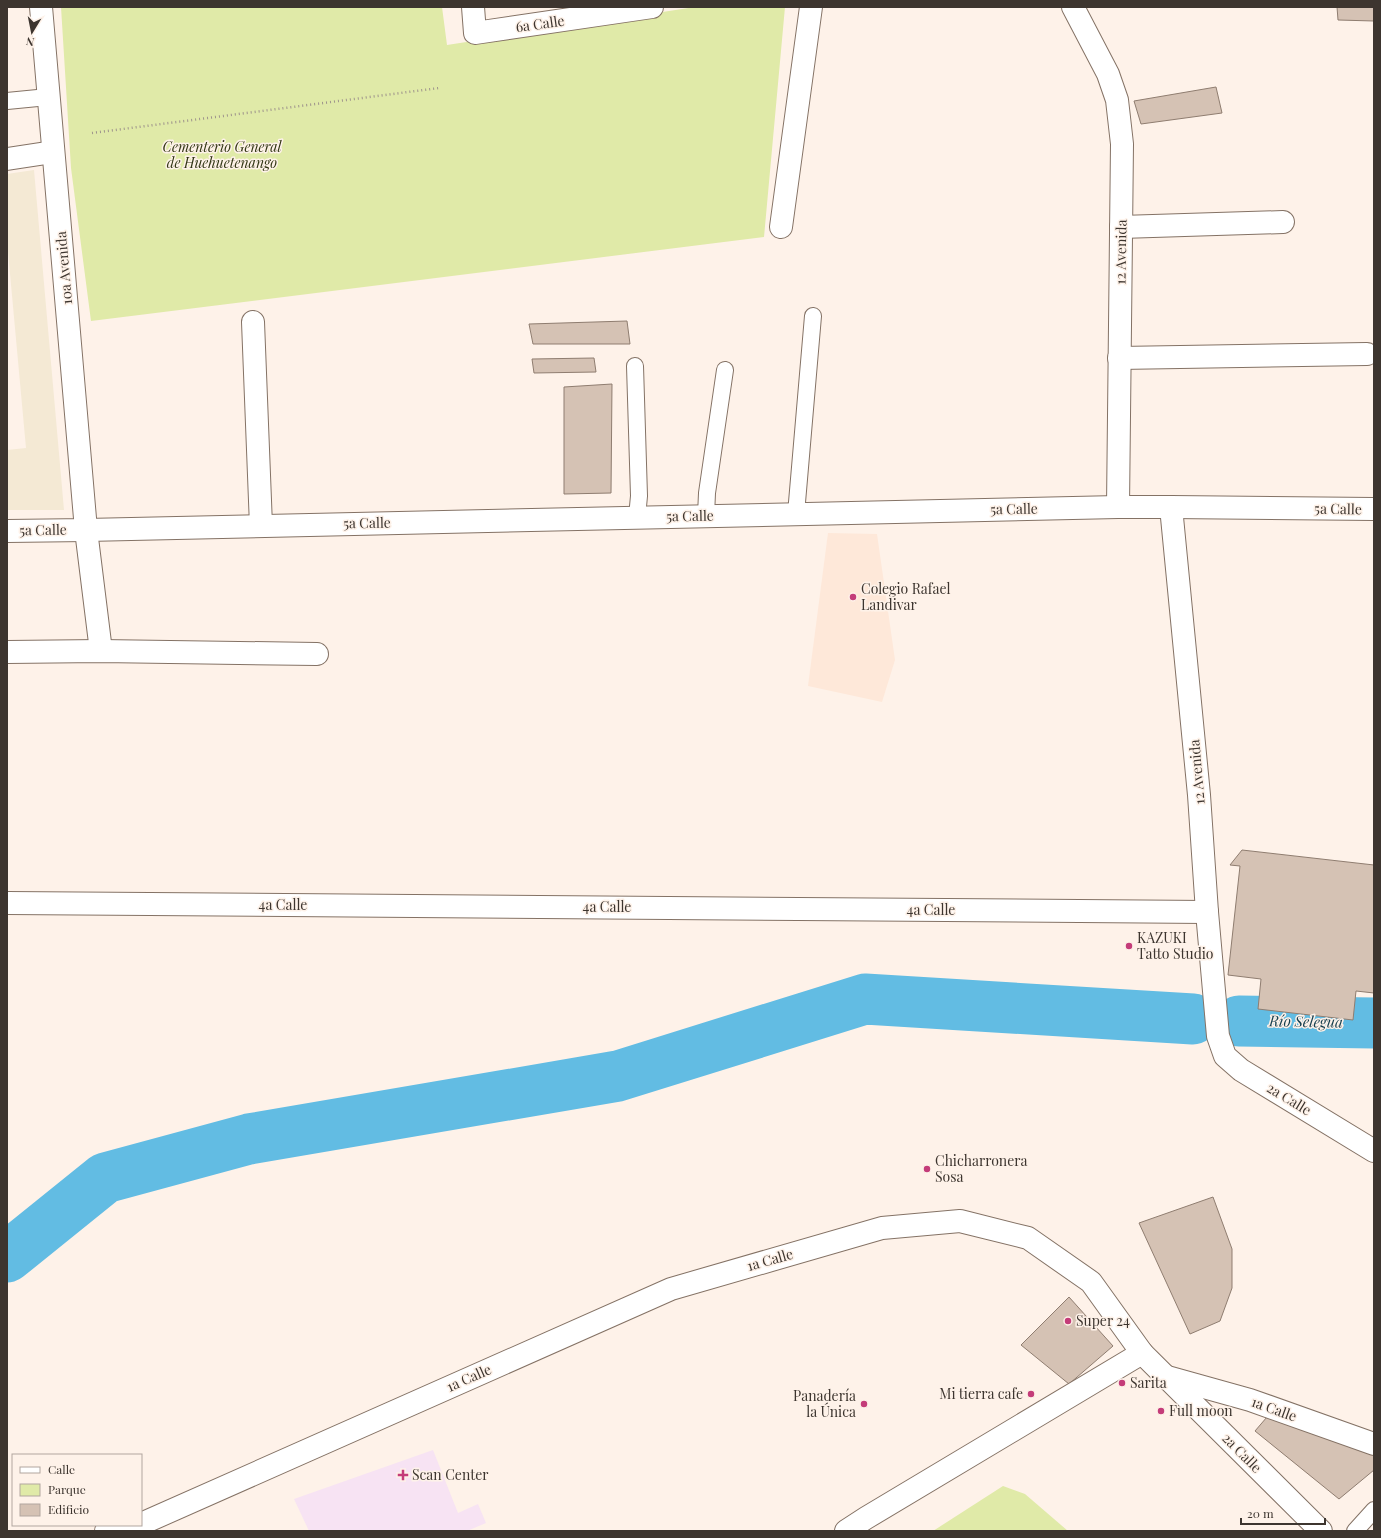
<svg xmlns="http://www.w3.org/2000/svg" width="1381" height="1538" font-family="'Playfair Display',serif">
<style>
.commercial{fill:#f4e9d4}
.built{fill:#fee8d9}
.medical{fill:#f7e3f3}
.green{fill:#e0eaa8}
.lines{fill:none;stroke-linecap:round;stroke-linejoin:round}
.river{stroke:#62bce3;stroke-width:51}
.building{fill:#d5c2b4;stroke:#8f7d70}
.lane-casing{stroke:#847265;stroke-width:18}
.street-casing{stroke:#847265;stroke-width:24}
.secondary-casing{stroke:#847265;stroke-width:24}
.primary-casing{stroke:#847265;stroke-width:24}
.path{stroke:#9e948c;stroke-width:2.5;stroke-dasharray:1 3;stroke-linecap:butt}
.lane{stroke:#fff;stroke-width:16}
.street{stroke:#fff;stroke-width:22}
.secondary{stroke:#fff;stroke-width:22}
.primary{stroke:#fff;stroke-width:22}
.poi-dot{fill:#c43c79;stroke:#fef2e9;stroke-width:1.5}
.labels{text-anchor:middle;stroke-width:3;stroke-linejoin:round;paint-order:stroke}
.street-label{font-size:14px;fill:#3d352f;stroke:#fef2e9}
.park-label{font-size:14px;font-style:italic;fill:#323614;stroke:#fef2e9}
.poi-label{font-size:14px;fill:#3d352f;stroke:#fef2e9;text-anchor:start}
.water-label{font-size:15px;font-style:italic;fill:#163f4f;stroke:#fef2e9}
</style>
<rect width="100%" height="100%" fill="#fef2e9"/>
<path class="commercial" d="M34 170 64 510H7V450L26 448 7 241V174Z"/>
<path class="built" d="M828 533 877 534 895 660 882 702 808 686Z"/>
<path class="medical" d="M433 1450 458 1513 478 1504 486 1523 467 1531H309L294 1499Z"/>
<g class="green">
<path d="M61 7H442L447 45 695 7H785L764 237 91 321 71 168Z"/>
<path d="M1003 1486 1025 1494 1068 1531H933Z"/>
</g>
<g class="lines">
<g class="river">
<path d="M1239 1021 1374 1023"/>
<path d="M7 1257 105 1178 249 1139 618 1076 865 999 1193 1019"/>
</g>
</g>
<g class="building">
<path d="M1337 7H1374V21L1338 20Z"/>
<path d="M1216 87 1222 113 1141 124 1134 101Z"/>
<path d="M627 321 630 344H533L529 324Z"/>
<path d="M594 358 596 372 534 373 532 359Z"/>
<path d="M612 384 611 493 564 494V387Z"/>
<path d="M1242 850 1374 865V993L1356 991 1353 1020 1258 1009 1261 979 1228 975 1240 866 1230 865Z"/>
<path d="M1213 1197 1232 1249V1288L1220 1321 1190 1334 1139 1223Z"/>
<path d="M1069 1297 1113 1346 1069 1384 1021 1345Z"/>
<path d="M1267 1417 1374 1455V1470L1339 1499 1255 1431Z"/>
</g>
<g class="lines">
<g class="lane-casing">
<g id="lane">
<path d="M7 101 48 97"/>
<path d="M635 366 639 496 637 517"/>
<path d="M796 514 813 316"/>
<path d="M706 516 707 493 725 370"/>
<path d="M1355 1531 1374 1510"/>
</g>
</g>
<g class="street-casing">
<g id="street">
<path d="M473 7 475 33 652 7"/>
<path d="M7 159 53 152"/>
<path d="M781 227 811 7"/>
<path d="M1121 227 1283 222"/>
<path d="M253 322 261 526"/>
<path d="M1119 358 1367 354"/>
<path d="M1171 507 1374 509"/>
<path d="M101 651 86 530 1118 507"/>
<path d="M7 652 101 651 317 654"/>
<path d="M7 903 1207 912"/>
<path d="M846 1531 866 1518 1142 1353"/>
</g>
</g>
<g class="secondary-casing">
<g id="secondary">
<path d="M1073 7 1108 74 1117 100 1122 144 1118 507H1171L1199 795 1207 912 1218 1036 1225 1056 1241 1070 1374 1151"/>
<path d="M1164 1376 1250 1400 1374 1444"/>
<path d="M141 1524 671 1289 882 1228 960 1221 1028 1238 1091 1282 1142 1353 1321 1531"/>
<path d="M106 1531 133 1527 138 1525"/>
</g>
</g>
<g class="primary-casing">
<path id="primary" d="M7 531 86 530 41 7"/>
</g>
<path class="path" d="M92 133 439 88"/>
<use href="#lane" class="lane"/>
<use href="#street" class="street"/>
<use href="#secondary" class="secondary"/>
<use href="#primary" class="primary"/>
</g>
<g class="poi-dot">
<circle cx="853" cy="597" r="4"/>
<circle cx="1129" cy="946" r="4"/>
<circle cx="927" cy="1169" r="4"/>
<circle cx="1068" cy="1321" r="4"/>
<circle cx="1122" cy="1383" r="4"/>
<circle cx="1031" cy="1394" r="4"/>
<circle cx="864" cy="1404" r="4"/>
<circle cx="1161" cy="1411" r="4"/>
<path d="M401 1469h4v4h4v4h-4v4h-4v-4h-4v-4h4z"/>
</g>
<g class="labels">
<g class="street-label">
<text transform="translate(540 24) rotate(-8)" y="5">6a Calle</text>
<text transform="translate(1121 252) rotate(-89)" y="5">12 Avenida</text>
<text transform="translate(64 268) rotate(-95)" y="5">10a Avenida</text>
<text transform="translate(1014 509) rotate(-1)" y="5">5a Calle</text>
<text transform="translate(1338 509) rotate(1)" y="5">5a Calle</text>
<text transform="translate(690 516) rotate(-1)" y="5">5a Calle</text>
<text transform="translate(367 523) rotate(-1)" y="5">5a Calle</text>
<text transform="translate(43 530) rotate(-1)" y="5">5a Calle</text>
<text transform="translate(1197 772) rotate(-95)" y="5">12 Avenida</text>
<text x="283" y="910">4a Calle</text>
<text x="607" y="912">4a Calle</text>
<text x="931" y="915">4a Calle</text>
<text transform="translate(1289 1099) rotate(31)" y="5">2a Calle</text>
<text transform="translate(770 1260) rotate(-16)" y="5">1a Calle</text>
<text transform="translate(469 1378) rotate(-24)" y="5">1a Calle</text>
<text transform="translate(1274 1409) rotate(20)" y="5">1a Calle</text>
<text transform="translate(1242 1453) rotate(45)" y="5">2a Calle</text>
</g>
<g class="park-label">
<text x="222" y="152">Cementerio General<tspan x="222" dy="16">de Huehuetenango</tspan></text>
</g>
<g class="poi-label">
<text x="861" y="594">Colegio Rafael<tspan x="861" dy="16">Landivar</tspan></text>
<text x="1137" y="943">KAZUKI<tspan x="1137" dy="16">Tatto Studio</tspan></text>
<text x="935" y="1166">Chicharronera<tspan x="935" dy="16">Sosa</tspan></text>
<text x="1076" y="1326">Super 24</text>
<text x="1130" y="1388">Sarita</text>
<text x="1023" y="1399" text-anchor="end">Mi tierra cafe</text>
<text x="856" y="1401" text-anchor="end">Panadería<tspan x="856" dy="16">la Única</tspan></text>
<text x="1169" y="1416">Full moon</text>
<text x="412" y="1480">Scan Center</text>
</g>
<g class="water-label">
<text transform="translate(1306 1022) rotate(1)" y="5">Río Selegua</text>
</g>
</g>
<rect width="1381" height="1538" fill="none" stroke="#3d352f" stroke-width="16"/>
<rect x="12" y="1454" width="130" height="72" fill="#fef2e9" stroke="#b1a69f"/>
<rect x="20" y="1467" width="20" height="6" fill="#ffffff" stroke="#b1a69f"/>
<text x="48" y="1474" font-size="12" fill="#3d352f">Calle</text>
<rect x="20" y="1484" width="20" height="12" fill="#e0eaa8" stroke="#b1a69f"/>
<text x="48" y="1494" font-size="12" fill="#3d352f">Parque</text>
<rect x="20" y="1504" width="20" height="12" fill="#d5c2b4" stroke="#b1a69f"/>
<text x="48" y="1514" font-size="12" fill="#3d352f">Edificio</text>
<g transform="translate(32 32) rotate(190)" stroke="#fef2e9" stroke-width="3" paint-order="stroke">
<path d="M0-3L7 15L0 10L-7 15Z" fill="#3d352f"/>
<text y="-6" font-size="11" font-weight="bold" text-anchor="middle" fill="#3d352f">N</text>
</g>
<path d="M1241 1518v6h84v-6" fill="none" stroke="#3d352f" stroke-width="2"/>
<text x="1247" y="1518" font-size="12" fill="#3d352f" stroke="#fef2e9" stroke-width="3" paint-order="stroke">20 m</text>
</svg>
